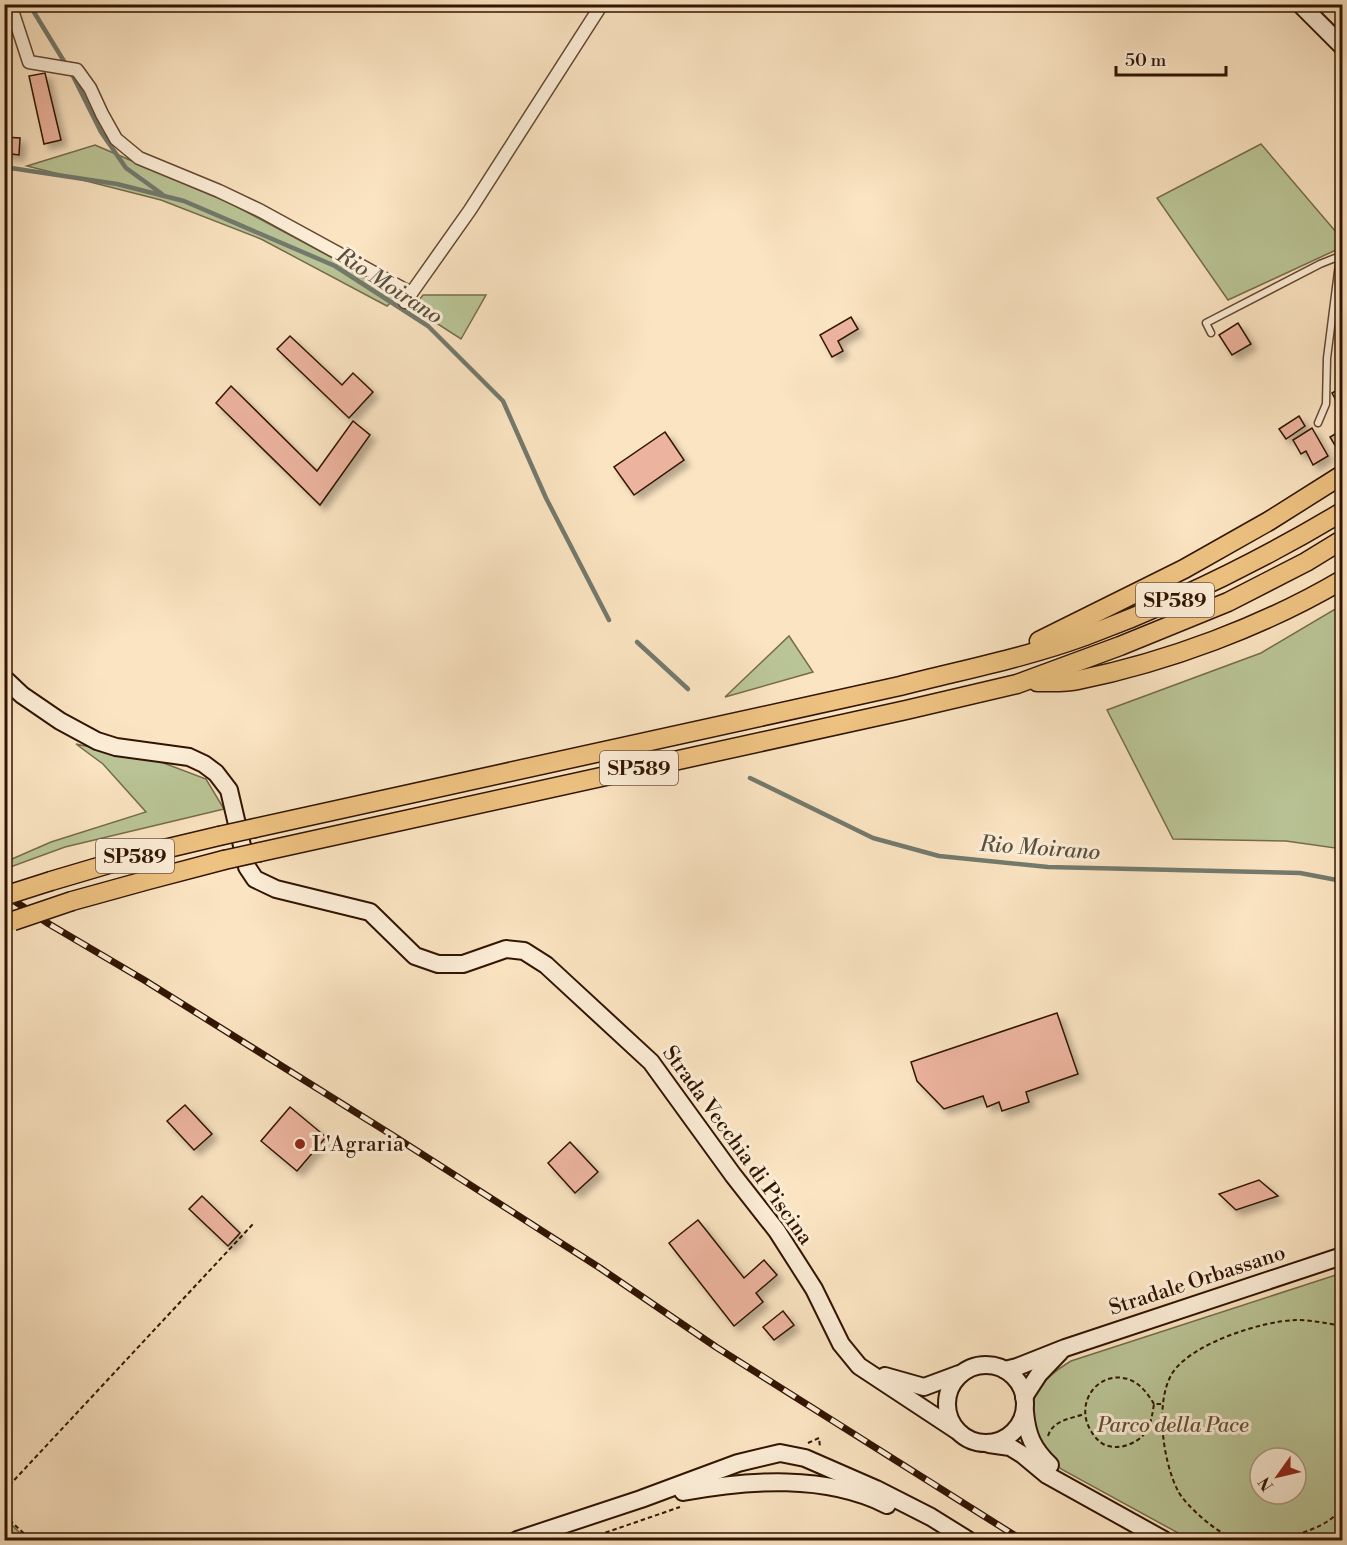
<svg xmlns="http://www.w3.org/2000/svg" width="1347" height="1545" font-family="'Libre Bodoni',serif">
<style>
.green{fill:#bac597;stroke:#766c4c;stroke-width:1.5;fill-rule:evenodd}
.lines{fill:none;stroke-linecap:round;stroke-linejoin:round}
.stream{stroke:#737a6d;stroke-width:4.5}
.building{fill:#ecb39e;stroke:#311401;stroke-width:1.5;filter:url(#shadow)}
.lane-casing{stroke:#644831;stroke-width:9}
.street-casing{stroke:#644831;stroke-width:15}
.secondary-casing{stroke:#311401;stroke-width:20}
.primary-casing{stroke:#311401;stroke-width:21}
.path{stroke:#311401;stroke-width:2;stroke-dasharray:4.5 3;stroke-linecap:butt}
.lane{stroke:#fcedd7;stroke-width:6}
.street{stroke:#fcedd7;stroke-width:12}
.secondary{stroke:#fcedd7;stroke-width:16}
.primary{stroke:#eec281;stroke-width:18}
.rail-casing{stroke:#311401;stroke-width:7}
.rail{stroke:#fcedd7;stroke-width:4.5;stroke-dasharray:14;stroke-linecap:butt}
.primary-bridge-casing{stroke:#311401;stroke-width:21;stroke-linecap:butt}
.primary-bridge{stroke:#eec281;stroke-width:18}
.poi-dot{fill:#8f2418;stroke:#fcedd7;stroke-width:2}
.labels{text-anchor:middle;stroke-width:6;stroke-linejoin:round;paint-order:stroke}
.shield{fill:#fcedd7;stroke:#6e5541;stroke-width:1.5}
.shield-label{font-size:20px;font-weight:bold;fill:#311401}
.poi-label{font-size:21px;fill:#311401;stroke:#fcedd7;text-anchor:start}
.street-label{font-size:21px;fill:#311401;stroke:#fcedd7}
.park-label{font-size:21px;font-style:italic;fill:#615236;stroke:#fcedd7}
.water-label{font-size:22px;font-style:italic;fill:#585040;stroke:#fcedd7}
</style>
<defs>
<filter id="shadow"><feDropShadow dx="5.5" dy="5.5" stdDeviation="3" flood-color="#0004"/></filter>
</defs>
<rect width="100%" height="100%" fill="#fbe4c2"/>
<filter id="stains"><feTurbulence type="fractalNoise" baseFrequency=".00333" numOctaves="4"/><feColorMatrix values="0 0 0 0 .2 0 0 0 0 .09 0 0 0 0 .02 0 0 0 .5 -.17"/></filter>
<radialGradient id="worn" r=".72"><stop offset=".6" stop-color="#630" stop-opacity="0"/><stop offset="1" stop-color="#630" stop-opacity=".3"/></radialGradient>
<g class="green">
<path d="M1261 144 1342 239V249L1336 250 1228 300 1157 198Z"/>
<path d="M95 145 232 204 400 294 387 306 261 239 161 200 27 166Z"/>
<path d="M423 295H486L461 339 413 308Z"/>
<path d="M1342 605V849L1286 841 1173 839 1107 710 1261 653Z"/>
<path d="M789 636 813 672 725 697Z"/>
<path d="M76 744 161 762 206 779 224 809 65 847 5 869V862L51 842 146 812 103 764Z"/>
<path d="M1342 1273V1540H1191L1061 1469C1045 1454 1043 1450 1036 1430 1024 1396 1043 1378 1071 1361ZM1260 1458H1296V1494H1260Z"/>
<path d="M4 1518H5L27 1540H5Z"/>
</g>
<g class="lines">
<g class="stream">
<path d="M29 4 73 76 101 132 126 168 162 194"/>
<path d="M4 167 117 184 184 201 335 266 428 326 503 401 546 498 609 620"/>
<path d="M637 642 688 689"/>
<path d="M750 778 873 838 939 856 1048 867 1300 873 1342 881"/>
</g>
</g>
<g class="building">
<path d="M45 73 61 140 44 144 29 76Z"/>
<path d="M4 137 20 138 19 155 4 153Z"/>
<path d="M851 317 858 329 838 341 843 351 832 357 820 335Z"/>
<path d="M1238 323 1251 344 1232 355 1219 335Z"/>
<path d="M290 336 342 385 353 373 373 392 349 418 277 349Z"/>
<path d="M231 386 317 471 353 421 370 435 320 505 216 403Z"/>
<path d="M1342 387V411L1332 393Z"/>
<path d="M1299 416 1305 426 1286 439 1279 429Z"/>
<path d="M1312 428 1328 456 1313 465 1306 451 1301 454 1293 440Z"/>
<path d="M1342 430V450L1339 452 1330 437Z"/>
<path d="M665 432 684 460 634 495 614 467Z"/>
<path d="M1057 1013 1078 1074 1026 1092 1029 1102 1002 1111 999 1102 987 1107 983 1096 944 1109 917 1081 911 1062Z"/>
<path d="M185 1105 212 1134 194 1150 167 1121Z"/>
<path d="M290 1107 326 1137 297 1171 261 1141Z"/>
<path d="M570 1142 598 1172 575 1193 548 1163Z"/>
<path d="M1259 1180 1278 1196 1236 1210 1219 1194Z"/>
<path d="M202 1196 240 1233 228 1246 189 1209Z"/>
<path d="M698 1220 744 1278 764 1260 777 1275 756 1293 763 1302 734 1326 669 1243Z"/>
<path d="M783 1311 794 1325 774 1340 763 1327Z"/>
</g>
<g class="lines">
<g class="lane-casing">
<g id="lane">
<path d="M1211 333 1206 323 1320 264 1340 256"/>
<path d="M1318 423 1326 404 1327 358 1340 256 1342 255"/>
</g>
</g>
<g class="street-casing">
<g id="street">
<path d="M10 4 29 62 77 70 90 88 102 114 116 139 139 158 219 191 261 211 411 293"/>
<path d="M405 302 470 210 602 4"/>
</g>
</g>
<g class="secondary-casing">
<g id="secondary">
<path d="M1300 4 1342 46"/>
<path d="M4 678 22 695 60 721 97 741 116 747 189 757 204 764 216 773 229 790 247 867 255 879 276 889 370 912 415 956 438 964H463L506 949 524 951 546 965 651 1062 733 1175 777 1231 814 1289 841 1344 859 1366 956 1430"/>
<circle cx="986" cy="1404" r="39"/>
<path d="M1005 1370 1017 1367 1065 1348 1342 1256"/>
<path d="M885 1376 924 1387 959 1374"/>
<path d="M1024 1397 1039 1374 1060 1352"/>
<path d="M1025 1412C1027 1435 1033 1449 1050 1465"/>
<path d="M989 1444 1010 1447 1023 1455 1047 1475 1164 1540"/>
<path d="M683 1492C749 1480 825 1474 887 1505"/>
<path d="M517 1540 641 1499 738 1463 780 1453 805 1458 876 1489 931 1517 968 1540"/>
</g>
</g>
<g class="primary-casing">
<g id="primary">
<path d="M1039 641 1184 569 1269 521 1342 475"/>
<path d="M1037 682C1050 682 1065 683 1078 680 1167 662 1264 626 1342 580"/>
<path d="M255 828 900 686C962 670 1025 658 1085 636 1175 603 1260 561 1342 512"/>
<path d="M260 852 906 710 1017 684 1120 646 1228 602 1306 562 1342 540"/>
<path d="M51 881 139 855 219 836"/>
<path d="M72 901 148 880 224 860"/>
</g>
</g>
<g class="path">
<path d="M1337 1325 1342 1319"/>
<path d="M1154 1404C1148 1394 1140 1383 1128 1379 1097 1370 1074 1404 1091 1431 1094 1436 1097 1440 1103 1444 1111 1448 1121 1448 1130 1444 1149 1436 1151 1423 1154 1404H1163"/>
<path d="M1048 1436C1053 1420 1070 1419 1084 1414"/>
<path d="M808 1443 819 1438 820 1447"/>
<path d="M4 1491 253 1224"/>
<path d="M4 1515 31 1540"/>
<path d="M584 1540 680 1507"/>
<path d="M1256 1540C1248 1540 1240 1539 1233 1538 1217 1533 1186 1506 1178 1491 1163 1462 1154 1401 1173 1372 1193 1343 1262 1321 1296 1320 1310 1320 1324 1323 1337 1325L1342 1332"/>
<path d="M1274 1540C1296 1535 1329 1528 1342 1507"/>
</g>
<use href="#lane" class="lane"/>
<use href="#street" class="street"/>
<use href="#secondary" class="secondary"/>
<use href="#primary" class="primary"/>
<g class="rail-casing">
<path id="rail" d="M4 894 49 924 144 980 392 1135 600 1268 716 1347 1022 1540"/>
</g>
<use href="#rail" class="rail"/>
<g class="primary-bridge-casing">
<g id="primary-bridge">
<path d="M219 836 255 828"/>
<path d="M224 860 260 852"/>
<path d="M4 896 51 881"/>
<path d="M13 921 72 901"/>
</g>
</g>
<use href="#primary-bridge" class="primary-bridge"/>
</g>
<circle class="poi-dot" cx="300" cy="1144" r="6"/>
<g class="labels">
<g class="shield">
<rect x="1136" y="583" width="78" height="34" rx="4.5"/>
<rect x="600" y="751" width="78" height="34" rx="4.5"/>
<rect x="96" y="839" width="78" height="34" rx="4.5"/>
</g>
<g class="shield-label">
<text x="1175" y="607">SP589</text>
<text x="639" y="775">SP589</text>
<text x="135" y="863">SP589</text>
</g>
<g class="poi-label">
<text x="312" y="1151">L'Agraria</text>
</g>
<g class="street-label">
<text transform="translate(738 1145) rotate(54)" y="7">Strada Vecchia di Piscina</text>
<text transform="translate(1197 1280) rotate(-18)" y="7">Stradale Orbassano</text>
</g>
<g class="park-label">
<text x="1173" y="1432">Parco della Pace</text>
</g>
<g class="water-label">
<text transform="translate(390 285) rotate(33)" y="8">Rio Moirano</text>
<text transform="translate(1040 847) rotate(4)" y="8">Rio Moirano</text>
</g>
</g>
<rect width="1347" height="1545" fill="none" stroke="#fbe4c2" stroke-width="24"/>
<rect x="6" y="6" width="1335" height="1533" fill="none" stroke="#311401" stroke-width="3"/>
<rect x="12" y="12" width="1323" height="1521" fill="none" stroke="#311401" stroke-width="1.5"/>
<g transform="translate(1278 1476) rotate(236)"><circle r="28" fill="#fcedd7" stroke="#ab9681" stroke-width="1.5"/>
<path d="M0-4.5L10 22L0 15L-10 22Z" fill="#8f2418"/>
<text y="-9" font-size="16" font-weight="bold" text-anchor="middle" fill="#311401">N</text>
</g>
<path d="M1116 66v9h110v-9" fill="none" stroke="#311401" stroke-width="3"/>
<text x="1125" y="66" font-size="18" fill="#311401" stroke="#fcedd7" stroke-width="4.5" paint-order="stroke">50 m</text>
<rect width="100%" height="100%" filter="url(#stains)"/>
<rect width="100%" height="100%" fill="url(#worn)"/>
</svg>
